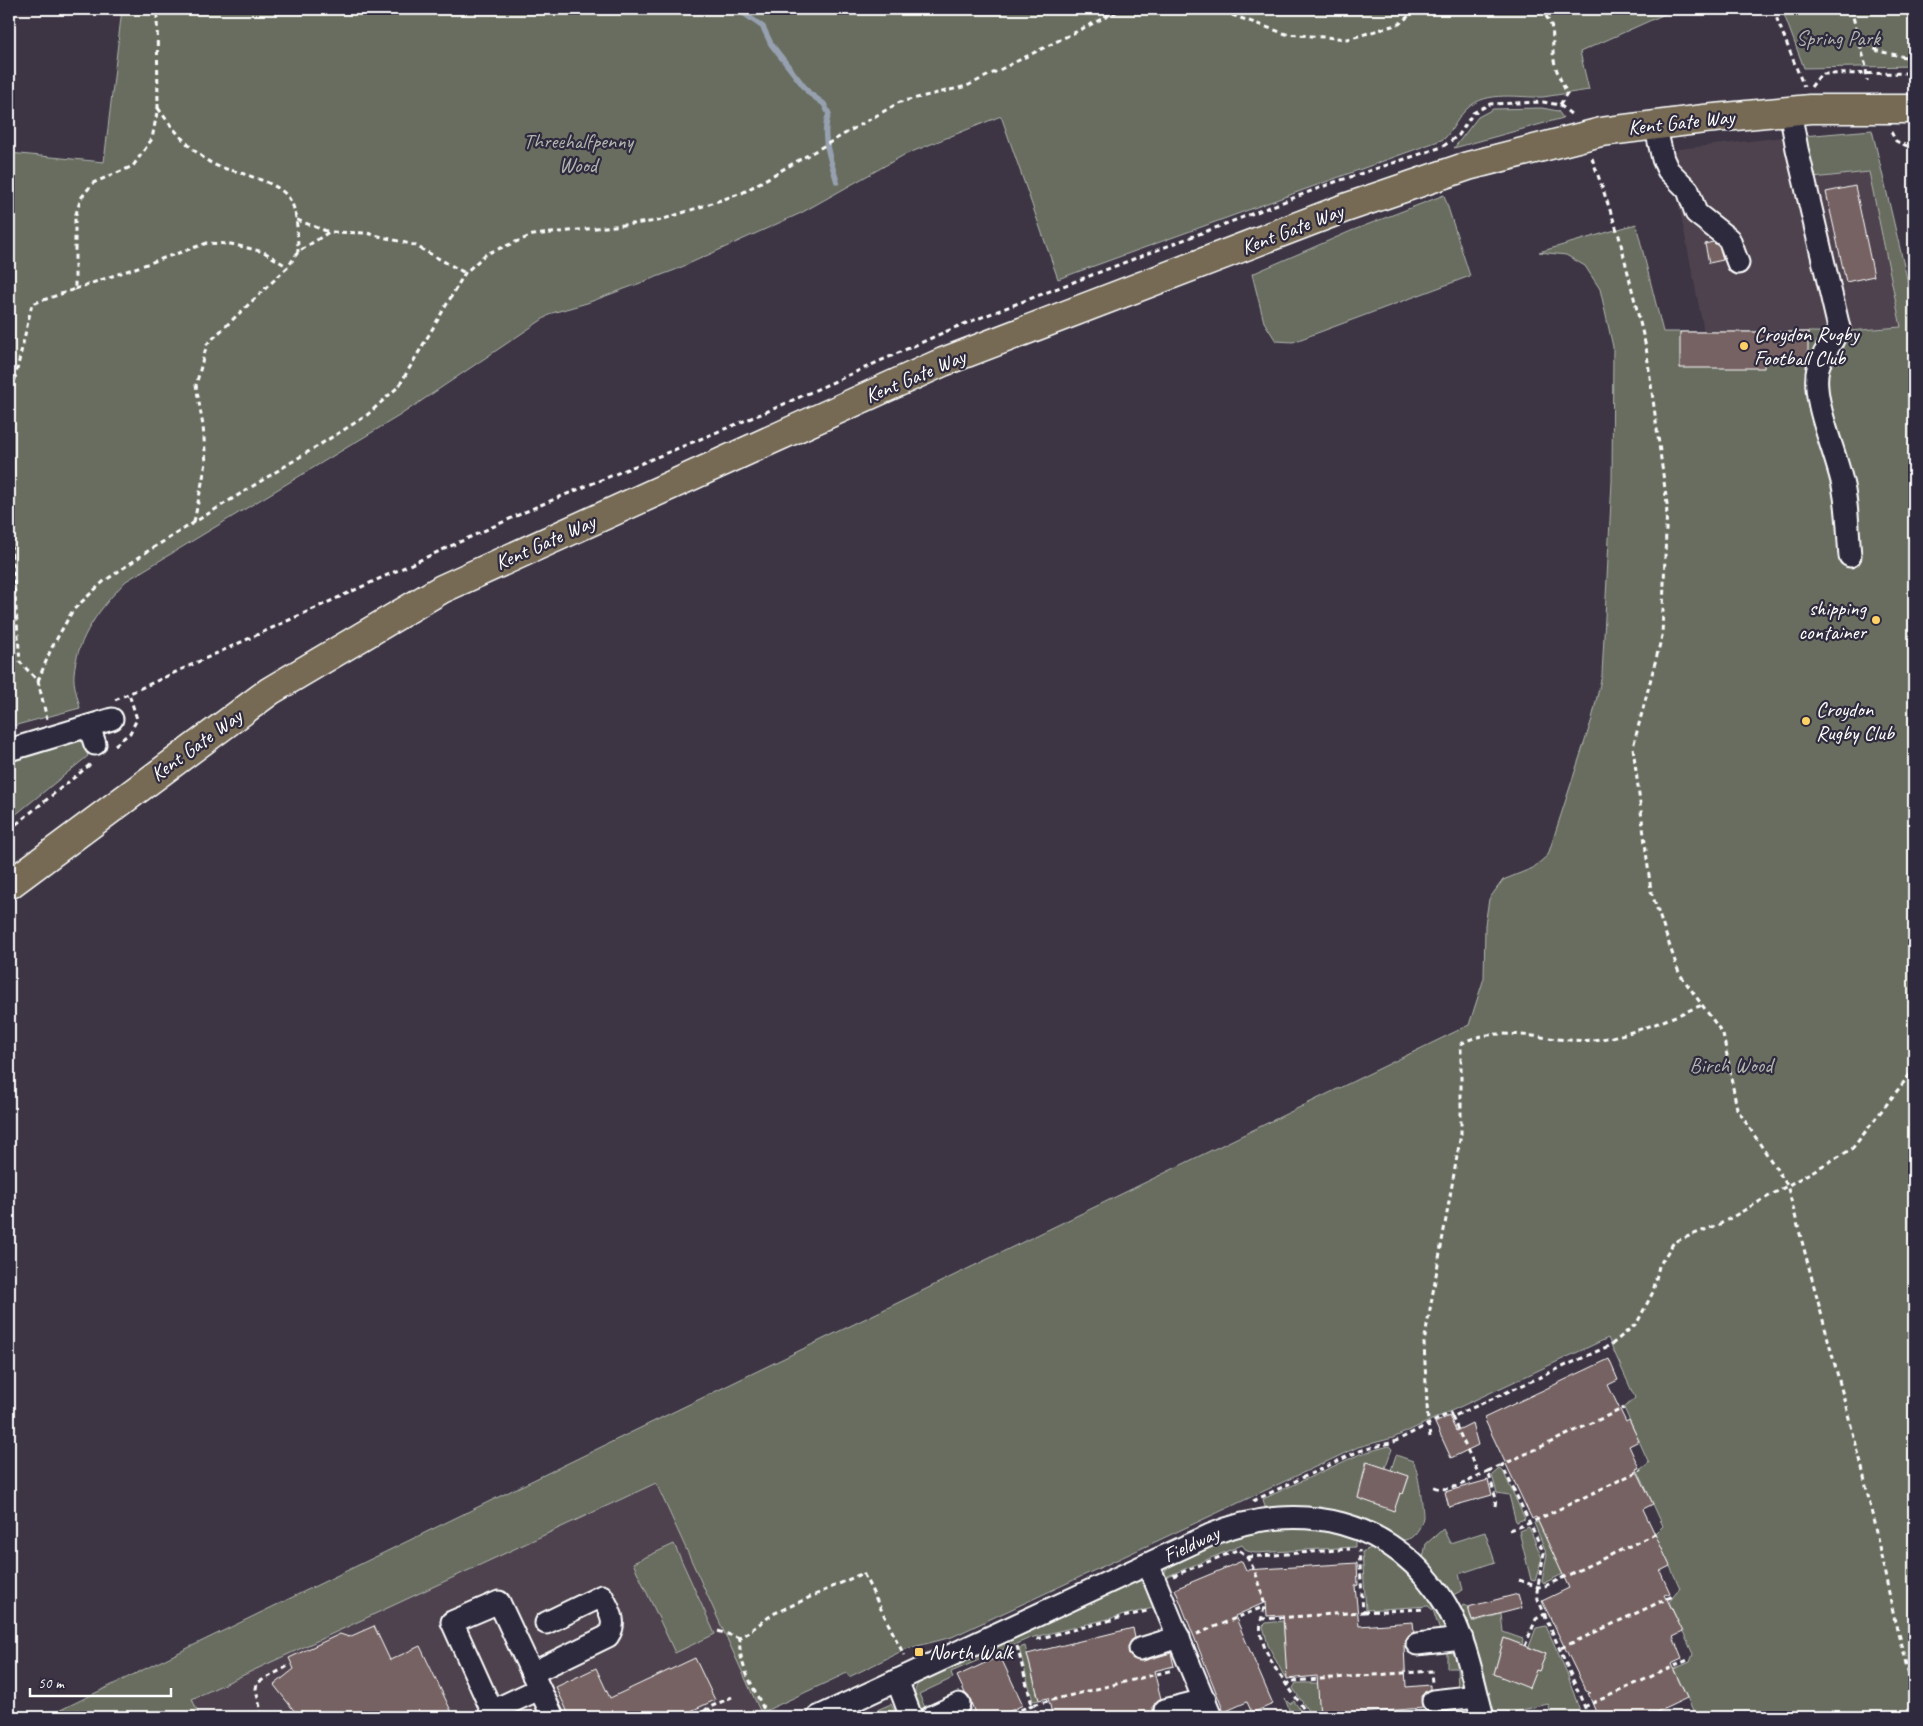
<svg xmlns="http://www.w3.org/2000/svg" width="1923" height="1726" font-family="Caveat,sans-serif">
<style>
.built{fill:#4e424d}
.green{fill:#676d60;stroke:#b3b6b0}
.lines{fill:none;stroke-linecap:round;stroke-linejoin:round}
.stream{stroke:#96a0af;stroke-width:5.5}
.building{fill:#766262;stroke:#fff}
.minor-casing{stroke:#fff;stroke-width:25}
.major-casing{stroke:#fff;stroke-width:31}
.path{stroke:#fff;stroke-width:3;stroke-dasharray:5 4;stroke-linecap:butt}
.minor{stroke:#2f2a3d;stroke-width:21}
.major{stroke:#766a55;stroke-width:28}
.poi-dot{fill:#ffd166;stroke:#2f2a3d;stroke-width:2}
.labels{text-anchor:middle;stroke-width:4.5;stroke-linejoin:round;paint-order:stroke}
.park-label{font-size:21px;fill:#b3b6b0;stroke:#2f2a3d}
.street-label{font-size:21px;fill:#fff;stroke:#2f2a3d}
.poi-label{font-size:21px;fill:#fff;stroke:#2f2a3d;text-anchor:start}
</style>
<rect width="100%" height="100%" fill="#3d3544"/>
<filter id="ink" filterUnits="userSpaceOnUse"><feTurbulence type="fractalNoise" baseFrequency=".02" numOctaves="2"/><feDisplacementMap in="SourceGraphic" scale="10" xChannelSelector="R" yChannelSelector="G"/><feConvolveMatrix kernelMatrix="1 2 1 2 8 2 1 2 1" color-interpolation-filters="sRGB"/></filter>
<g filter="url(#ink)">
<g class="built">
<path d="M1784 137 1831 332H1704L1677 196 1660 178 1655 160 1673 158 1678 149Z"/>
<path d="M1869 172 1901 327 1848 331 1813 178Z"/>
<path d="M656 1483 761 1713 760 1717H145Z"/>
</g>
<g class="green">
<path d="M122 9H1676L1580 52 1589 90C1574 92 1558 95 1543 97 1519 98 1487 90 1468 108 1458 116 1454 129 1444 139L1058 279 1001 116 904 155 801 213 675 270 587 303 552 313 399 416 126 581C101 607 77 637 74 674 73 685 78 698 80 708L13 726 9 697V153L104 162Z"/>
<path d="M1782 9H1914V66L1804 68Z"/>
<path d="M1542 108 1558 111 1563 118 1454 148 1478 117 1493 109Z"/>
<path d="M1872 130 1914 308V1717H1696L1674 1669 1690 1662 1693 1654 1669 1602 1680 1588 1655 1534 1663 1526 1638 1471 1649 1463 1624 1408 1635 1398 1608 1338 1393 1438 1358 1447 952 1637 906 1649 849 1677 847 1673 761 1713 656 1483 192 1699 200 1717H46L1469 1025 1484 978 1485 925 1489 899 1503 880 1533 868 1548 855 1592 719 1602 675 1612 481 1613 347 1600 289 1585 266 1566 255 1539 252 1636 224 1663 332H1831L1838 364 1848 331 1901 327 1869 172 1813 178 1803 136Z"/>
<path d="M1444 195 1470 276 1293 342 1276 341 1264 322 1252 274 1351 231Z"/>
<path d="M82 739 88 756 9 820V762Z"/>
<path d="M1389 1446 1392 1449 1385 1468 1366 1462 1358 1498 1394 1510 1400 1493 1403 1494 1409 1477 1391 1470 1396 1455 1413 1461C1418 1469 1423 1506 1423 1517 1422 1526 1414 1539 1405 1540 1398 1540 1363 1520 1352 1516 1324 1506 1295 1506 1265 1507L1263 1499 1360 1454Z"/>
<path d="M1499 1469 1503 1471 1525 1519 1516 1522 1509 1495 1497 1493 1492 1475Z"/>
<path d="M1538 1522 1563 1574 1544 1583 1542 1581 1547 1554 1534 1523Z"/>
<path d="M1284 1526 1330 1530 1355 1539V1547L1255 1553 1247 1551 1242 1545 1163 1578 1166 1569 1173 1564 1242 1533Z"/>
<path d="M1529 1527 1542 1558 1535 1581 1531 1580 1519 1531Z"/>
<path d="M1443 1529 1450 1543 1485 1532 1495 1562 1459 1574 1463 1590 1453 1595 1423 1558 1426 1544Z"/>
<path d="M674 1544 715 1634 675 1653 633 1563Z"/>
<path d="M1373 1547C1406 1568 1431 1594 1447 1630L1441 1634 1433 1610 1428 1606 1366 1610 1362 1552Z"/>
<path d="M1139 1580 1149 1586 1157 1607 1030 1638 951 1672 953 1678 919 1694 927 1712 919 1716C916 1702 909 1691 922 1680Z"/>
<path d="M1463 1605 1468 1607 1472 1622 1501 1614 1503 1632 1523 1639 1522 1645 1504 1638 1494 1674 1529 1687 1536 1670 1539 1671 1546 1654 1529 1647 1536 1628 1546 1626 1567 1673 1580 1712 1552 1717 1548 1704 1493 1717 1470 1632 1460 1610Z"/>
<path d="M1283 1621 1288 1679 1284 1676 1268 1645 1263 1626 1266 1623Z"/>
<path d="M1025 1646 1039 1700 1033 1701 1019 1648Z"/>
<path d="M1447 1649H1454L1464 1689H1458L1457 1668H1447Z"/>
<path d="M1296 1683H1318L1320 1717H1312L1293 1688Z"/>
<path d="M1285 1699 1290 1704 1294 1701 1305 1717H1292Z"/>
<path d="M891 1704 898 1717H871L870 1713Z"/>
</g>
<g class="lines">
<path class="stream" d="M738 9 763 27 771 44 809 93 824 104 829 114C820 136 831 160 837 182"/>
</g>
<g class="building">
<path d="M1855 186 1874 276 1846 282 1826 192Z"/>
<path d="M1713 242 1719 247 1723 260 1709 263 1705 244Z"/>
<path d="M1680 332H1808V358L1807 360H1764V368H1680Z"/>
<path d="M1609 1359 1618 1380 1608 1385 1626 1422 1629 1420 1639 1441 1629 1446 1639 1468 1636 1469 1653 1504 1643 1509 1670 1566 1660 1571 1670 1593 1665 1595 1683 1632 1673 1637 1682 1659 1671 1664 1687 1698 1647 1717H1598L1588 1693H1591L1586 1691 1542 1601 1569 1588 1536 1517 1532 1519 1484 1418Z"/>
<path d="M1449 1416 1456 1431 1472 1423 1478 1445 1451 1458 1435 1423Z"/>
<path d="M1367 1462 1409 1476 1403 1494 1400 1493 1394 1511 1358 1498Z"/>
<path d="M1488 1480 1492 1495 1449 1507 1445 1492Z"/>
<path d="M1242 1561 1246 1570 1357 1563 1358 1585 1355 1586 1359 1626 1413 1622 1414 1632 1406 1639 1404 1646 1406 1687 1430 1685V1689L1421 1696 1423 1708 1320 1716 1317 1676 1287 1679 1283 1615 1267 1616 1266 1602 1235 1616 1273 1704 1252 1713 1247 1702 1224 1712 1175 1589Z"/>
<path d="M1518 1594 1522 1608 1472 1621 1468 1607Z"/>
<path d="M374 1626 390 1660 420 1646 454 1717H299L274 1685 294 1669 289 1658 340 1634 349 1637Z"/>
<path d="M1133 1628 1135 1638 1128 1647 1132 1658 1143 1661 1171 1653 1174 1666 1154 1671 1161 1699 1153 1706 1155 1717H1053L1048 1698 1039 1700 1027 1654Z"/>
<path d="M1504 1638 1546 1654 1539 1671 1536 1670 1529 1688 1494 1674Z"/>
<path d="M1000 1656 1023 1705 997 1717H976L970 1699 965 1693 957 1676Z"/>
<path d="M695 1658 715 1700 678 1717H570L556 1687 596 1668 610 1698Z"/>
</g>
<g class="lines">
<g class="minor-casing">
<g id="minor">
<path d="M1790 111 1797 149 1839 328C1834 340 1820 357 1818 368 1810 400 1839 458 1844 491 1848 512 1848 534 1850 556"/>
<path d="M1655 125 1663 159 1668 170 1688 190 1696 213 1729 239 1738 263"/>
<path d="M89 726 95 744"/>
<path d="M9 750 112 719"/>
<path d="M1148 1564 1211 1717"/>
<path d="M546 1623 602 1596C609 1610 618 1622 608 1636L532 1673 553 1717"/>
<path d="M1417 1644 1462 1639"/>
<path d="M1140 1649 1179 1637"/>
<path d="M897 1680 911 1717"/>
<path d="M1433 1701 1477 1696"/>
<path d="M1165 1710 1205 1700"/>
<path d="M492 1711 452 1622 499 1602 532 1673"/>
<path d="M495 1717 492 1711 539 1689"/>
<path d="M818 1717 1210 1535C1299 1498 1395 1519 1446 1605 1466 1639 1473 1680 1483 1717"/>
<path d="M931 1717 959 1704"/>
</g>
</g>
<g class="major-casing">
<path id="major" d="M9 885 270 691 442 589 943 362 1345 208 1468 166 1601 132 1704 119 1810 109H1914"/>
</g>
<g class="path">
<path d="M1215 9 1286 34 1348 39 1399 24 1417 9"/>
<path d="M1540 9C1559 29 1550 37 1554 60 1556 71 1562 83 1567 93L1560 105"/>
<path d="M1773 9 1804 87"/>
<path d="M1851 9 1866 67 1867 81"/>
<path d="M1860 38 1878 51 1914 59"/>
<path d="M1811 87 1821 74 1914 73"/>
<path d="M158 108C173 129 189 149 211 163 219 168 232 170 241 173 294 190 297 197 298 252"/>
<path d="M1891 132 1896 141 1914 149"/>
<path d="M1592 158 1619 236 1646 347 1667 504 1662 636 1633 747 1651 891 1679 973 1723 1034 1737 1109 1787 1185 1861 1463 1897 1630 1914 1694"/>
<path d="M297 220 329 232"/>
<path d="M75 289 207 243 231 244 264 252 288 267"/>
<path d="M9 425 14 383 32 304 75 289V217L81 198 93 183 133 166 152 139 158 107 157 9"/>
<path d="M9 517 20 662 38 681 47 719"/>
<path d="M194 522 206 463 203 426 196 385 207 344 288 267 298 252 329 232 367 233 414 245 465 273"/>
<path d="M38 681 51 649 73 610 103 582 148 551 366 416 399 386 465 273 486 254 533 235 658 221 742 193 900 102 967 86 1122 9"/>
<path d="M115 700 538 506 773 409 956 327 1335 182 1442 147 1459 135 1473 113 1490 104 1543 102 1560 105 1572 115"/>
<path d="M115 745 130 733 137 719 129 694"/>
<path d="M9 830 92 763"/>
<path d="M1452 1417 1479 1475"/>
<path d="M1430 1437 1428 1424 1424 1343 1461 1134V1044C1497 1022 1553 1044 1593 1040 1631 1036 1668 1019 1702 1005"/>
<path d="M1434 1487C1451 1494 1473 1478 1488 1471"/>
<path d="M1253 1501 1359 1451 1394 1442 1450 1413 1452 1417 1611 1345 1637 1323 1653 1292 1659 1266 1674 1242 1720 1224 1852 1149 1914 1069"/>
<path d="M1495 1506 1496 1499 1488 1471 1502 1465"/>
<path d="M1509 1530 1530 1523 1641 1470"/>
<path d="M1248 1557 1350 1549"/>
<path d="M1173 1576 1237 1550C1251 1552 1264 1593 1264 1606 1263 1616 1259 1623 1261 1633 1266 1666 1294 1689 1308 1717"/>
<path d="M1519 1580 1538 1587 1545 1586 1655 1534"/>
<path d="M1363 1612 1425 1609"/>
<path d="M1261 1619 1363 1612 1359 1550"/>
<path d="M718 1631 740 1638"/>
<path d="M1197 1634 1263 1607"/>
<path d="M1037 1639 1147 1611"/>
<path d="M1017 1646 1032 1705 1173 1670"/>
<path d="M1525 1646 1536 1619 1545 1614"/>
<path d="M1561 1648 1673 1596"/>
<path d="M1285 1685 1292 1681 1431 1671 1432 1683"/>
<path d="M1584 1707 1690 1659"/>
<path d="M708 1708 714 1717"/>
<path d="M249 1717 261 1712 256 1689 257 1683 290 1665"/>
<path d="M697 1717 708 1708 732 1697"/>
<path d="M767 1717C757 1691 737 1666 740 1638L773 1614 863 1573 904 1655"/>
<path d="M1004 1717 1032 1705 1038 1717"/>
<path d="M1570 1717 1587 1713"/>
<path d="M1589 1717 1538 1599 1537 1591 1544 1553 1502 1465 1624 1408"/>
</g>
<use href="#minor" class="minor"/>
<use href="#major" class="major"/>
</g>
</g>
<g class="poi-dot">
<circle cx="1744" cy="346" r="5"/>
<circle cx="1876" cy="620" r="5"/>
<circle cx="1806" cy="721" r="5"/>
<rect x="914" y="1647" width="10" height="10" rx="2.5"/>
</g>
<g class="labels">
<g class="park-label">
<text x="1838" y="45">Spring Park</text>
<text x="578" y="148">Threehalfpenny<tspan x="578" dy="24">Wood</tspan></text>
<text x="1731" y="1072">Birch Wood</text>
</g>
<g class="street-label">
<text transform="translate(1681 122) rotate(-6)" y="7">Kent Gate Way</text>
<text transform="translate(1292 229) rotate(-21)" y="7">Kent Gate Way</text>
<text transform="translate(915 376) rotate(-23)" y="7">Kent Gate Way</text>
<text transform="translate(545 542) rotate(-24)" y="7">Kent Gate Way</text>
<text transform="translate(196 745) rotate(-36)" y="7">Kent Gate Way</text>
<text transform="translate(1191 1544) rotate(-25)" y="7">Fieldway</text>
</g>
<g class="poi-label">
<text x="1754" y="341">Croydon Rugby<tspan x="1754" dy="24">Football Club</tspan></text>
<text x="1866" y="615" text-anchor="end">shipping<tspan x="1866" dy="24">container</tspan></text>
<text x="1816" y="716">Croydon<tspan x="1816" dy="24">Rugby Club</tspan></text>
<text x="929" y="1659">North Walk</text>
</g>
</g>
<rect width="1923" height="1726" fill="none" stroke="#2f2a3d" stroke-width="30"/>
<rect x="15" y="15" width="1893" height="1696" fill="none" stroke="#fff" stroke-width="2" filter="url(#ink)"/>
<path d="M30 1688v8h141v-8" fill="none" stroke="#ffffff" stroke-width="2.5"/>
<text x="38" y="1688" font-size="15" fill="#ffffff" stroke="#2f2a3d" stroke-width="4" paint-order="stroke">50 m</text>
</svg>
